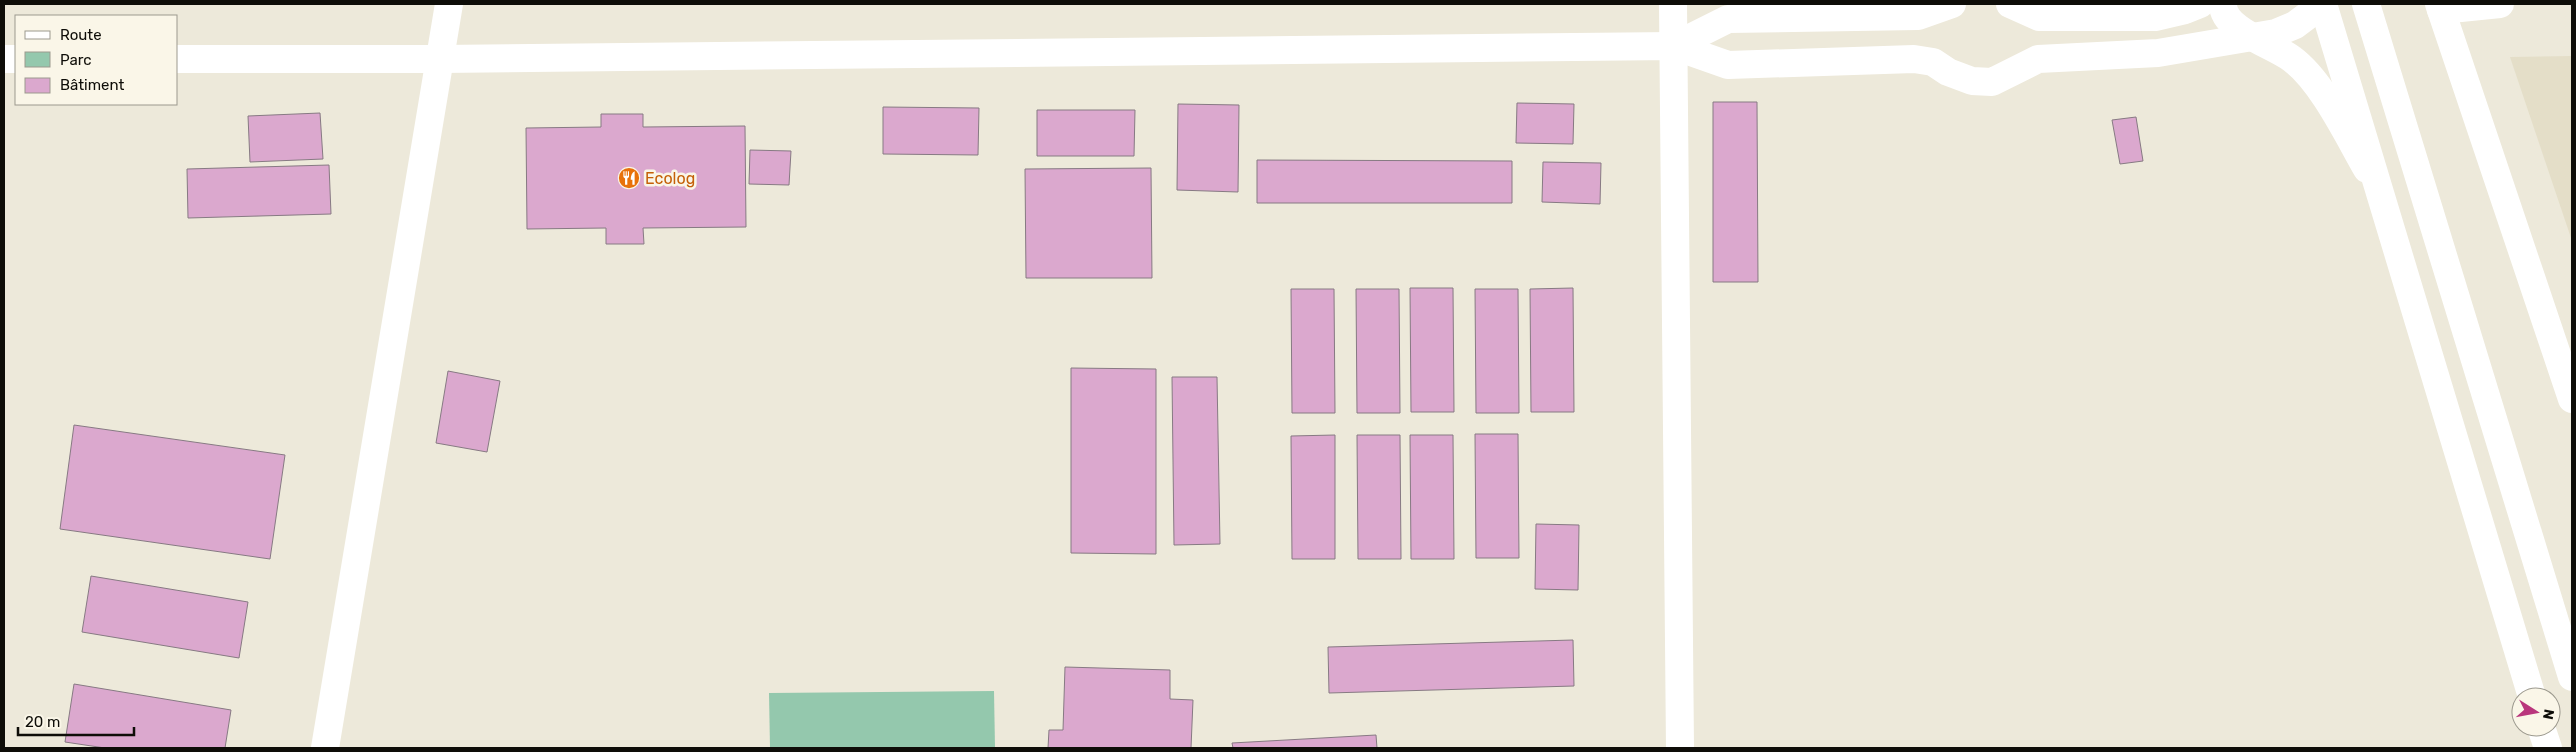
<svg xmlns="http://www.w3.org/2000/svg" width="2576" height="752" font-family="Rubik,sans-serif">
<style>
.built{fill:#e4dec8}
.green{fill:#94c8ad}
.building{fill:#dba8ce;stroke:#877a83}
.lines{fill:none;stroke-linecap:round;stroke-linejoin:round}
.street{stroke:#fff;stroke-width:28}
.primary{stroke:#fff;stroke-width:28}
.labels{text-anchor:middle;stroke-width:5;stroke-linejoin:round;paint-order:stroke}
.food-label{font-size:16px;fill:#c56008;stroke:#faf6e8;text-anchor:start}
</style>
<rect width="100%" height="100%" fill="#ede9da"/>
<path class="built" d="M2572 56V241L2510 57Z"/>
<path class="green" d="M994 691 995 748H770L769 693Z"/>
<g class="building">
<path d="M1713 102H1757L1758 282H1713Z"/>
<path d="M1517 103 1574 104 1573 144 1516 143Z"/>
<path d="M1178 104 1239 105 1238 192 1177 190Z"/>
<path d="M883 107 979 108 978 155 883 154Z"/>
<path d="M1037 110H1135L1134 156H1037Z"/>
<path d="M320 113 323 159 250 162 248 116Z"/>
<path d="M601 114H643V127L745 126 746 227 643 228 644 244H606V228L527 229 526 128 601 127Z"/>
<path d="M2136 117 2143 161 2120 164 2112 120Z"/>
<path d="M750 150 791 151 789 185 749 184Z"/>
<path d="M1257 160 1512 161V203H1257Z"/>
<path d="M1543 162 1601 163 1600 204 1542 202Z"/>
<path d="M329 165 331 214 188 218 187 169Z"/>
<path d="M1151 168 1152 278H1026L1025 169Z"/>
<path d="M1410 288H1453L1454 412H1411Z"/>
<path d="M1573 288 1574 412H1531L1530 289Z"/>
<path d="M1291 289H1334L1335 413H1292Z"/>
<path d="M1356 289H1399L1400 413H1357Z"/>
<path d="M1475 289H1518L1519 413H1476Z"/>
<path d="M1071 368 1156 369V554L1071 553Z"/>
<path d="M448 371 500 381 487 452 436 443Z"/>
<path d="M1172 377H1217L1220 544 1174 545Z"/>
<path d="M74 425 285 455 270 559 60 529Z"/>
<path d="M1475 434H1518L1519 558H1476Z"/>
<path d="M1335 435V559H1292L1291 436Z"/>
<path d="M1357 435H1400L1401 559H1358Z"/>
<path d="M1410 435H1453L1454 559H1411Z"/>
<path d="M1536 524 1579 525 1578 590 1535 589Z"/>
<path d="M91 576 248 602 239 658 82 632Z"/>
<path d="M1573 640 1574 686 1329 693 1328 647Z"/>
<path d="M1065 667 1170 670V699L1193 700 1191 748H1048L1049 730H1063Z"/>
<path d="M74 684 231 710 225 748H105L65 742Z"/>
<path d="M1376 735 1377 748H1233L1232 743Z"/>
</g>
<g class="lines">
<g class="street">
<path d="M1673 4 1680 748"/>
<path d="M2010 4 2039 17H2155L2185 10 2200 4"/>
<path d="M2223 4C2222 30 2274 45 2292 59 2322 81 2348 136 2367 169"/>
<path d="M2439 4 2572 399"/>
<path d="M2441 10 2500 4"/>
<path d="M1674 46 1728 19 1918 16 1952 4"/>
<path d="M4 59H16"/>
<path d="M176 59H440L1674 46 1728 65 1914 59 1933 62 1948 72 1972 81 1992 82 2038 59 2158 53 2276 33 2295 25 2323 4"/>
<path d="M325 748 449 4"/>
</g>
<g class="primary">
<path d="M2323 4 2532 697"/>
<path d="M2366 4 2572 677"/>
<path d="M2541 727 2548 748"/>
</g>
</g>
<defs>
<g id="restaurant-disc" transform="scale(1.125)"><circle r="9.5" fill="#e8710a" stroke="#faf6e8"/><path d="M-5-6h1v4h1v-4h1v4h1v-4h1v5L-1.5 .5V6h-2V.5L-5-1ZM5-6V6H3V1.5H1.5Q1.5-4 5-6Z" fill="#fff"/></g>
</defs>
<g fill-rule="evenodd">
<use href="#restaurant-disc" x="629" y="178"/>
</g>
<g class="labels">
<g class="food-label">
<text x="645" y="184">Ecolog</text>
</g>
</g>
<rect width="2576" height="752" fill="none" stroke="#0e0d08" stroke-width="10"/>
<rect x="15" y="15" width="162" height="90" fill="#faf6e8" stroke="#9c998e"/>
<rect x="25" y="31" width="25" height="8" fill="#ffffff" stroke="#9c998e"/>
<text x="60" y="40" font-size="15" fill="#0e0d08">Route</text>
<rect x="25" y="52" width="25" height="15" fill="#94c8ad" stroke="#9c998e"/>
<text x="60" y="65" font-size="15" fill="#0e0d08">Parc</text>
<rect x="25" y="78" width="25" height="15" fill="#dba8ce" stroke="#9c998e"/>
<text x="60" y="90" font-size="15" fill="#0e0d08">Bâtiment</text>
<g transform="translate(2536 712) rotate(101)"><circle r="24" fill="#faf6e8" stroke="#9c998e"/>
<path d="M0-4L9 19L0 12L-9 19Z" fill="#b9357c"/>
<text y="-8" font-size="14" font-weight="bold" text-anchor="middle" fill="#0e0d08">N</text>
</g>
<path d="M18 727v8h116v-8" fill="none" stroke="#0e0d08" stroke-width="2.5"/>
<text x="25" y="727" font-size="15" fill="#0e0d08" stroke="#faf6e8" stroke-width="4" paint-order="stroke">20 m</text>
</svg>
